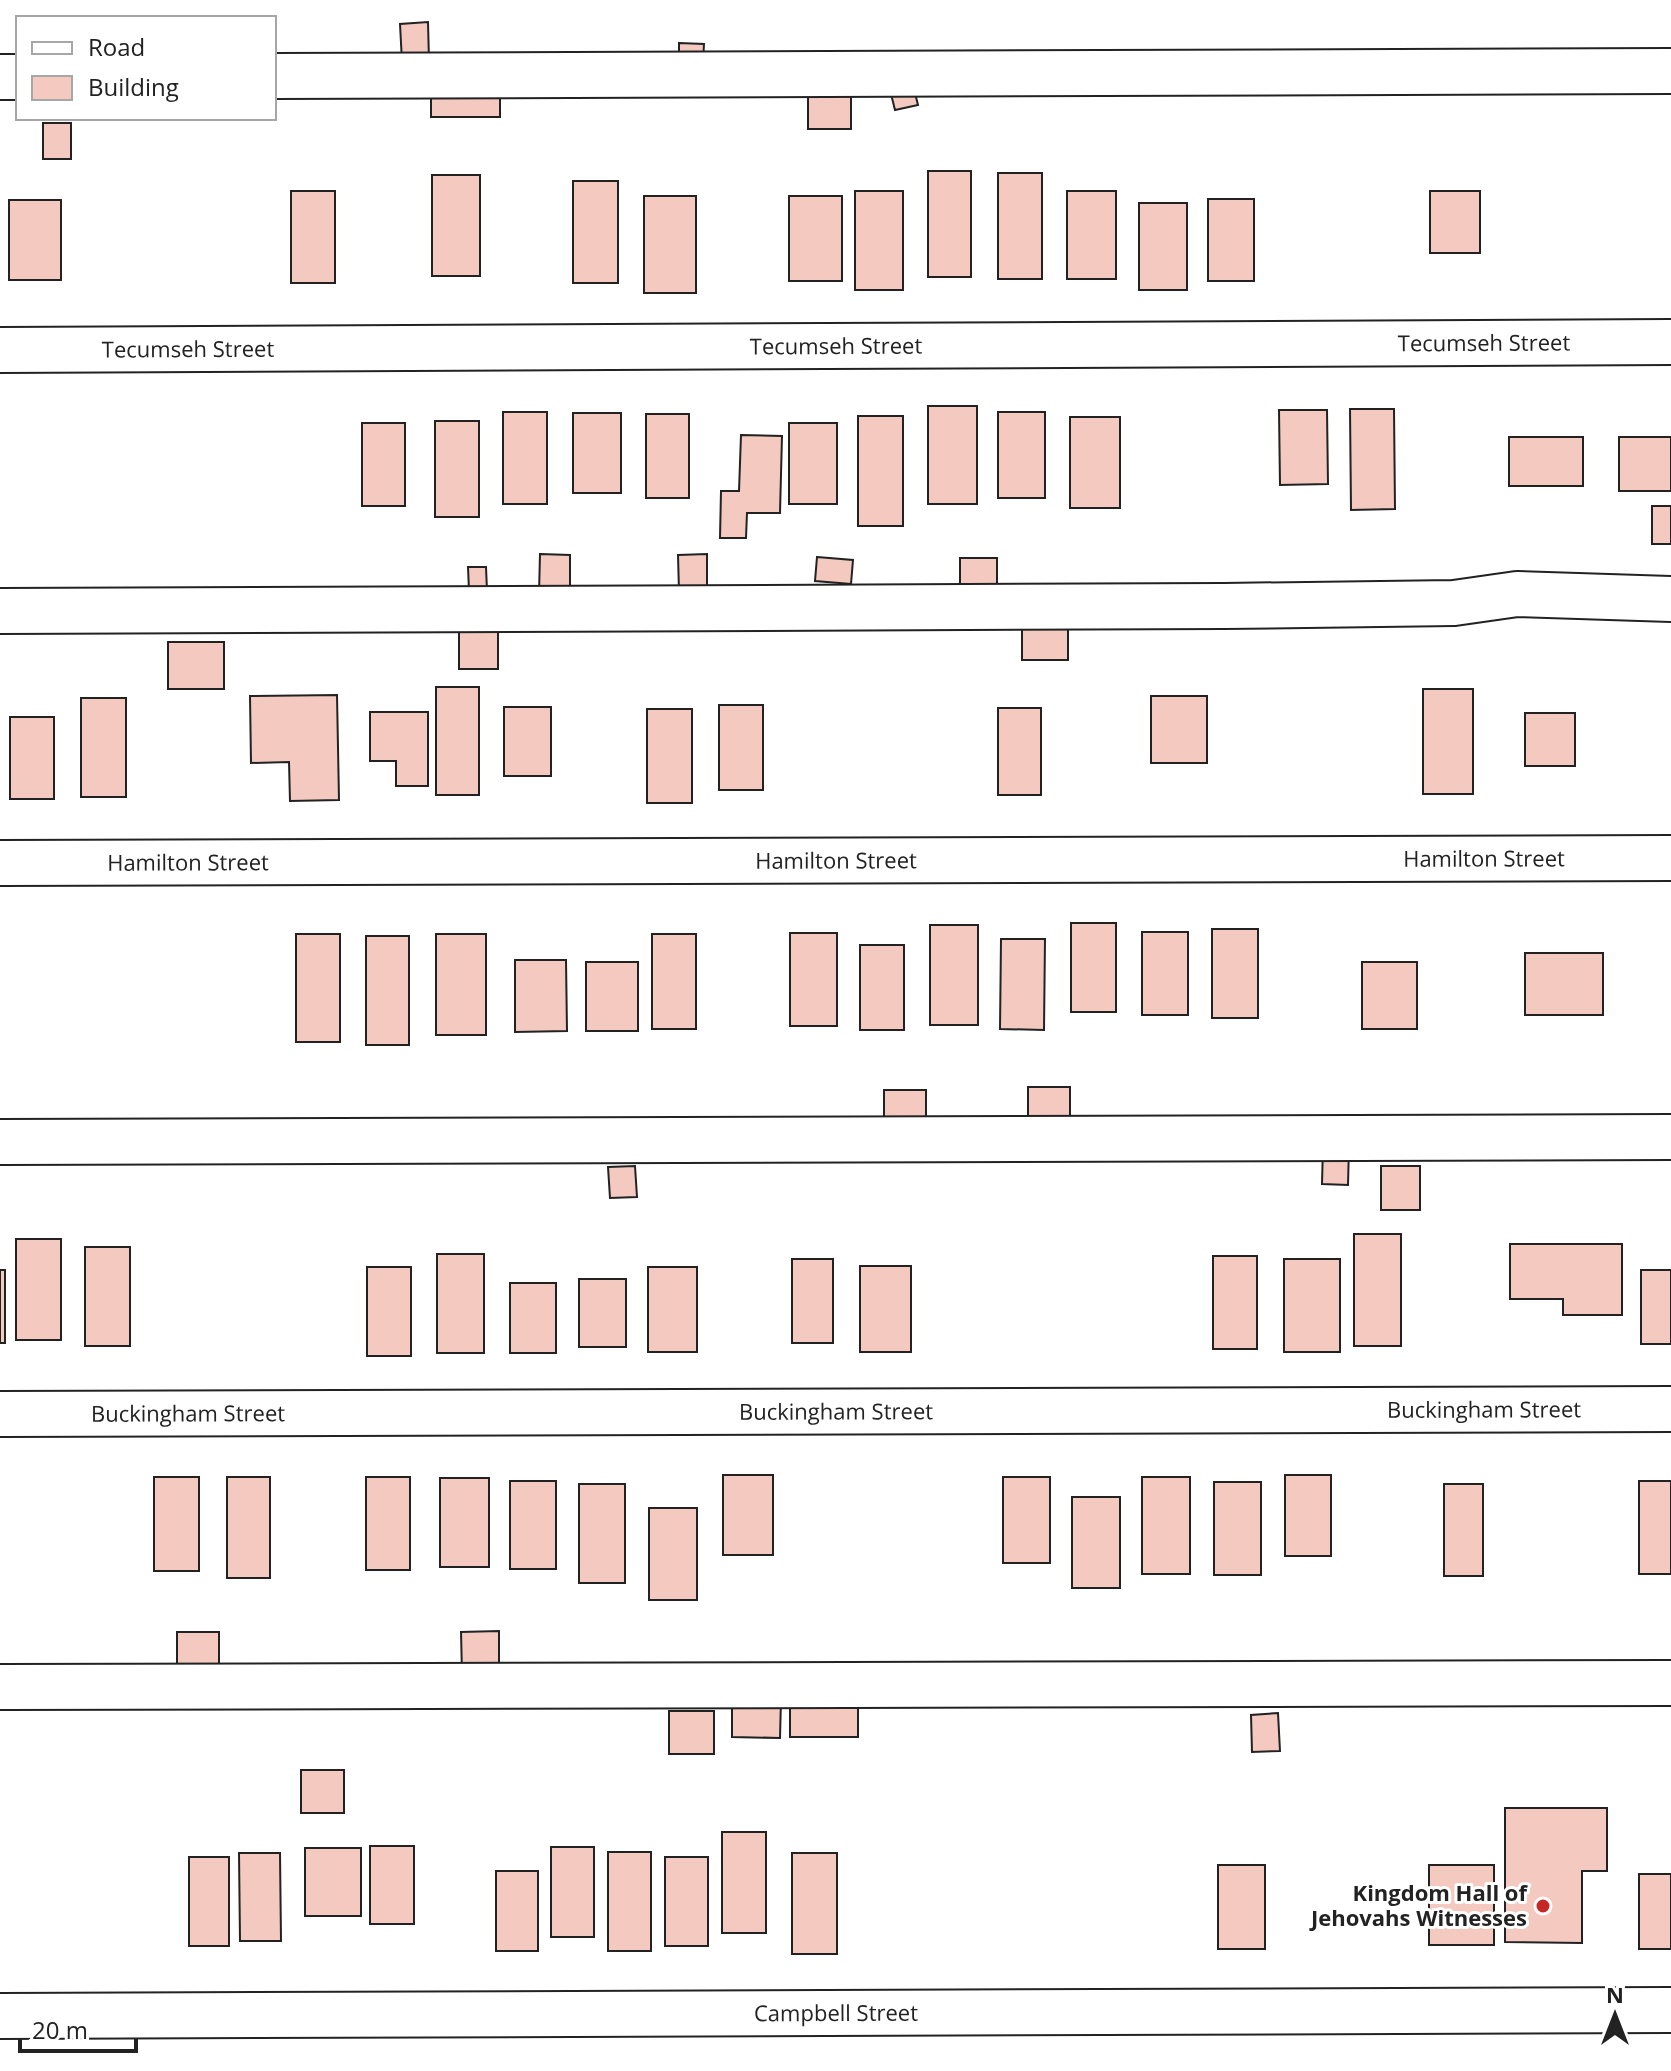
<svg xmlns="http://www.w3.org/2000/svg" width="1671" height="2071" font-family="'Open Sans',sans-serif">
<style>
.building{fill:#f3c9c0;stroke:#222;stroke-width:2}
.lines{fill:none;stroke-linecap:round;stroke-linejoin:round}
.minor-casing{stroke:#222;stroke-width:48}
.minor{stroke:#fff;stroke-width:44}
.poi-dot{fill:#c62828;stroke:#fff;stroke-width:3}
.labels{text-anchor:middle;stroke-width:6;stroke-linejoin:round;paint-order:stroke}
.street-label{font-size:22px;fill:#222;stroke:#fff}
.poi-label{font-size:22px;font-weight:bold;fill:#222;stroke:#fff;text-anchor:end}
</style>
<rect width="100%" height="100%" fill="#fff"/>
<g class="building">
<path d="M428 22 429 61 402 62 400 24Z"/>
<path d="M679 43 704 44 703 62 679 61Z"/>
<rect x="431" y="85" width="69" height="32"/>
<rect x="808" y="88" width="43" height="41"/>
<path d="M914 89 918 105 895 110 891 94Z"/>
<rect x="43" y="123" width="28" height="36"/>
<rect x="928" y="171" width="43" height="106"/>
<rect x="998" y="173" width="44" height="106"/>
<rect x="432" y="175" width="48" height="101"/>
<rect x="573" y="181" width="45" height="102"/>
<rect x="291" y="191" width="44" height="92"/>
<rect x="855" y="191" width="48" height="99"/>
<rect x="1067" y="191" width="49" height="88"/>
<rect x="1430" y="191" width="50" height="62"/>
<rect x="644" y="196" width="52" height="97"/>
<rect x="789" y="196" width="53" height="85"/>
<rect x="1208" y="199" width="46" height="82"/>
<rect x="9" y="200" width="52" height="80"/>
<rect x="1139" y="203" width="48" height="87"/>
<rect x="928" y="406" width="49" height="98"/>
<path d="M1350 409H1394L1395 509 1351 510Z"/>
<path d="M1279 410H1327L1328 484 1280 485Z"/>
<rect x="503" y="412" width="44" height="92"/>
<rect x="998" y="412" width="47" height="86"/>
<rect x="573" y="413" width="48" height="80"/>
<rect x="646" y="414" width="43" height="84"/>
<rect x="858" y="416" width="45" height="110"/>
<rect x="1070" y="417" width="50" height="91"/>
<rect x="435" y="421" width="44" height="96"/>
<rect x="362" y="423" width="43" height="83"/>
<rect x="789" y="423" width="48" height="81"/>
<path d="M741 435 782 436 780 513H747L746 538H720L721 491H739Z"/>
<rect x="1509" y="437" width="74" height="49"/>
<rect x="1619" y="437" width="52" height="54"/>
<rect x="1652" y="506" width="19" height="38"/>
<path d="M540 554 570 555V594H539Z"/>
<path d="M707 554V592H679L678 555Z"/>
<path d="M817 557 853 560 851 584 815 581Z"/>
<rect x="960" y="558" width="37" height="38"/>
<path d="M468 567H486L487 591H469Z"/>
<rect x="1022" y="617" width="46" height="43"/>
<rect x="459" y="628" width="39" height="41"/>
<rect x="168" y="642" width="56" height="47"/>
<rect x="436" y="687" width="43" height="108"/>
<rect x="1423" y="689" width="50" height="105"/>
<path d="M337 695 339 800 290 801 289 762 251 763 250 696Z"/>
<rect x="1151" y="696" width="56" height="67"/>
<rect x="81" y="698" width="45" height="99"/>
<rect x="719" y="705" width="44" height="85"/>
<rect x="504" y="707" width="47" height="69"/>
<rect x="998" y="708" width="43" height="87"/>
<rect x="647" y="709" width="45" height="94"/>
<path d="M370 712H428V786H396V761H370Z"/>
<rect x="1525" y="713" width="50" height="53"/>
<rect x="10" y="717" width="44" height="82"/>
<rect x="1071" y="923" width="45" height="89"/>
<rect x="930" y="925" width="48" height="100"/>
<rect x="1212" y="929" width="46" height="89"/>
<rect x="1142" y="932" width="46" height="83"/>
<rect x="790" y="933" width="47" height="93"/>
<rect x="296" y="934" width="44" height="108"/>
<rect x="436" y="934" width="50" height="101"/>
<rect x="652" y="934" width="44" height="95"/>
<rect x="366" y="936" width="43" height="109"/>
<path d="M1001 939H1045L1044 1030 1000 1029Z"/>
<rect x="860" y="945" width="44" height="85"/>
<rect x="1525" y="953" width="78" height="62"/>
<path d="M515 960H566L567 1031 515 1032Z"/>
<rect x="586" y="962" width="52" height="69"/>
<rect x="1362" y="962" width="55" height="67"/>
<rect x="1028" y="1087" width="42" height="36"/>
<rect x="884" y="1090" width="42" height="40"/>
<path d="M1323 1146H1349L1348 1185 1322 1184Z"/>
<path d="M635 1166 637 1197 610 1198 608 1167Z"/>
<rect x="1381" y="1166" width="39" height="44"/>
<rect x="1354" y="1234" width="47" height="112"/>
<rect x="16" y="1239" width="45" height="101"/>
<path d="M1510 1244H1622V1315H1563V1299H1510Z"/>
<rect x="85" y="1247" width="45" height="99"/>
<rect x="437" y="1254" width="47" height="99"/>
<rect x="1213" y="1256" width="44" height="93"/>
<rect x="792" y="1259" width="41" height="84"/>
<rect x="1284" y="1259" width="56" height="93"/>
<rect x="860" y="1266" width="51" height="86"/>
<rect x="367" y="1267" width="44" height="89"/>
<rect x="648" y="1267" width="49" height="85"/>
<rect x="0" y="1270" width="5" height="73"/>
<rect x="1641" y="1270" width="30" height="74"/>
<rect x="579" y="1279" width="47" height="68"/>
<rect x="510" y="1283" width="46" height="70"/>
<rect x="723" y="1475" width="50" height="80"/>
<rect x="1285" y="1475" width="46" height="81"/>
<rect x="154" y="1477" width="45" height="94"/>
<rect x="227" y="1477" width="43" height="101"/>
<rect x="366" y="1477" width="44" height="93"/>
<rect x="1003" y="1477" width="47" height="86"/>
<rect x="1142" y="1477" width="48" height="97"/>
<rect x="440" y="1478" width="49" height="89"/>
<rect x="510" y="1481" width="46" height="88"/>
<rect x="1639" y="1481" width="32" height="93"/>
<rect x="1214" y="1482" width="47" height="93"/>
<rect x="579" y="1484" width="46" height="99"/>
<rect x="1444" y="1484" width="39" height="92"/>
<rect x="1072" y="1497" width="48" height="91"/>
<rect x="649" y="1508" width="48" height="92"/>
<path d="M499 1631V1673L462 1674 461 1632Z"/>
<rect x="177" y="1632" width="42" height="34"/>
<path d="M732 1698 781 1699 780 1738 732 1737Z"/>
<rect x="790" y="1698" width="68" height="39"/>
<rect x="669" y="1711" width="45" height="43"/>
<path d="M1278 1713 1280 1751 1252 1752 1251 1715Z"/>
<rect x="301" y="1770" width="43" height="43"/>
<path d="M1505 1808H1607V1871H1582V1943L1505 1942Z"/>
<rect x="722" y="1832" width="44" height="101"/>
<rect x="370" y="1846" width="44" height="78"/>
<rect x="551" y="1847" width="43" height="90"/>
<rect x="305" y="1848" width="56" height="68"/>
<rect x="608" y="1852" width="43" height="99"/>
<path d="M239 1853H280L281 1941H240Z"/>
<rect x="792" y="1853" width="45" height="101"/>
<rect x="189" y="1857" width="40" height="89"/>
<rect x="665" y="1857" width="43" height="89"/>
<rect x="1218" y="1865" width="47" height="84"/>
<rect x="1429" y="1865" width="65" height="80"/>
<rect x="496" y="1871" width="42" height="80"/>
<rect x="1639" y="1874" width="32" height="75"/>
</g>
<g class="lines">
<g class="minor-casing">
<g id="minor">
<path d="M274 76 1671 71"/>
<path d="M0 77H18"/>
<path id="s1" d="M0 350 1671 342"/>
<path d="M0 611 1224 606 1454 603 1517 594 1671 599"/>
<path id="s2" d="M0 863 1671 858"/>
<path d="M0 1142 1671 1137"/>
<path id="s3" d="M0 1414 1671 1409"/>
<path d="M0 1687 1671 1683"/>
<path id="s4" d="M0 2016 1671 2010"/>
</g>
</g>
<use href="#minor" class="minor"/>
</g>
<circle class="poi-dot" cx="1543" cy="1906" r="8"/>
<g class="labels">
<g class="street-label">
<text dy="8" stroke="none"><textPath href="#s1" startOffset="1484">Tecumseh Street</textPath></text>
<text dy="8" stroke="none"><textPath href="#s1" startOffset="836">Tecumseh Street</textPath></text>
<text dy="8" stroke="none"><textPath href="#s1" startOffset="188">Tecumseh Street</textPath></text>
<text dy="8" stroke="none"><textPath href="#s2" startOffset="1484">Hamilton Street</textPath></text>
<text dy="8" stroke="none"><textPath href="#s2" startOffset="836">Hamilton Street</textPath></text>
<text dy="8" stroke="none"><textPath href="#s2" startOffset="188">Hamilton Street</textPath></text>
<text dy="8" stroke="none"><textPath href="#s3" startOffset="1484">Buckingham Street</textPath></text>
<text dy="8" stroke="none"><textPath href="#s3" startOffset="836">Buckingham Street</textPath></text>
<text dy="8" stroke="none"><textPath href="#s3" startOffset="188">Buckingham Street</textPath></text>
<text dy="8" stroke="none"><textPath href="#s4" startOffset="836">Campbell Street</textPath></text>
</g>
<g class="poi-label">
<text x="1527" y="1901">Kingdom Hall of<tspan x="1527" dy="25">Jehovahs Witnesses</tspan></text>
</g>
</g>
<rect x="16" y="16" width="260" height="104" fill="#ffffff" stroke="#a7a7a7" stroke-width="2"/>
<rect x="32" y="42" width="40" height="12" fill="#ffffff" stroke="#a7a7a7" stroke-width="2"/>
<text x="88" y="56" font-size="24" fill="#222222">Road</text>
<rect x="32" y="76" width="40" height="24" fill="#f3c9c0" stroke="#a7a7a7" stroke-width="2"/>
<text x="88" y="96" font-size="24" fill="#222222">Building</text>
<g transform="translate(1615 2015)" stroke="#ffffff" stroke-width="6" paint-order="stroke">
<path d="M0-6L14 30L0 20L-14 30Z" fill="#222222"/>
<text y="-12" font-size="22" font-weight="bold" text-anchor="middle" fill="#222222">N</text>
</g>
<path d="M20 2039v12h116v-12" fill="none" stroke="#222222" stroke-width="4"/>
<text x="32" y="2039" font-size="24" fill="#222222" stroke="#ffffff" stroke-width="6" paint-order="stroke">20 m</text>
</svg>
